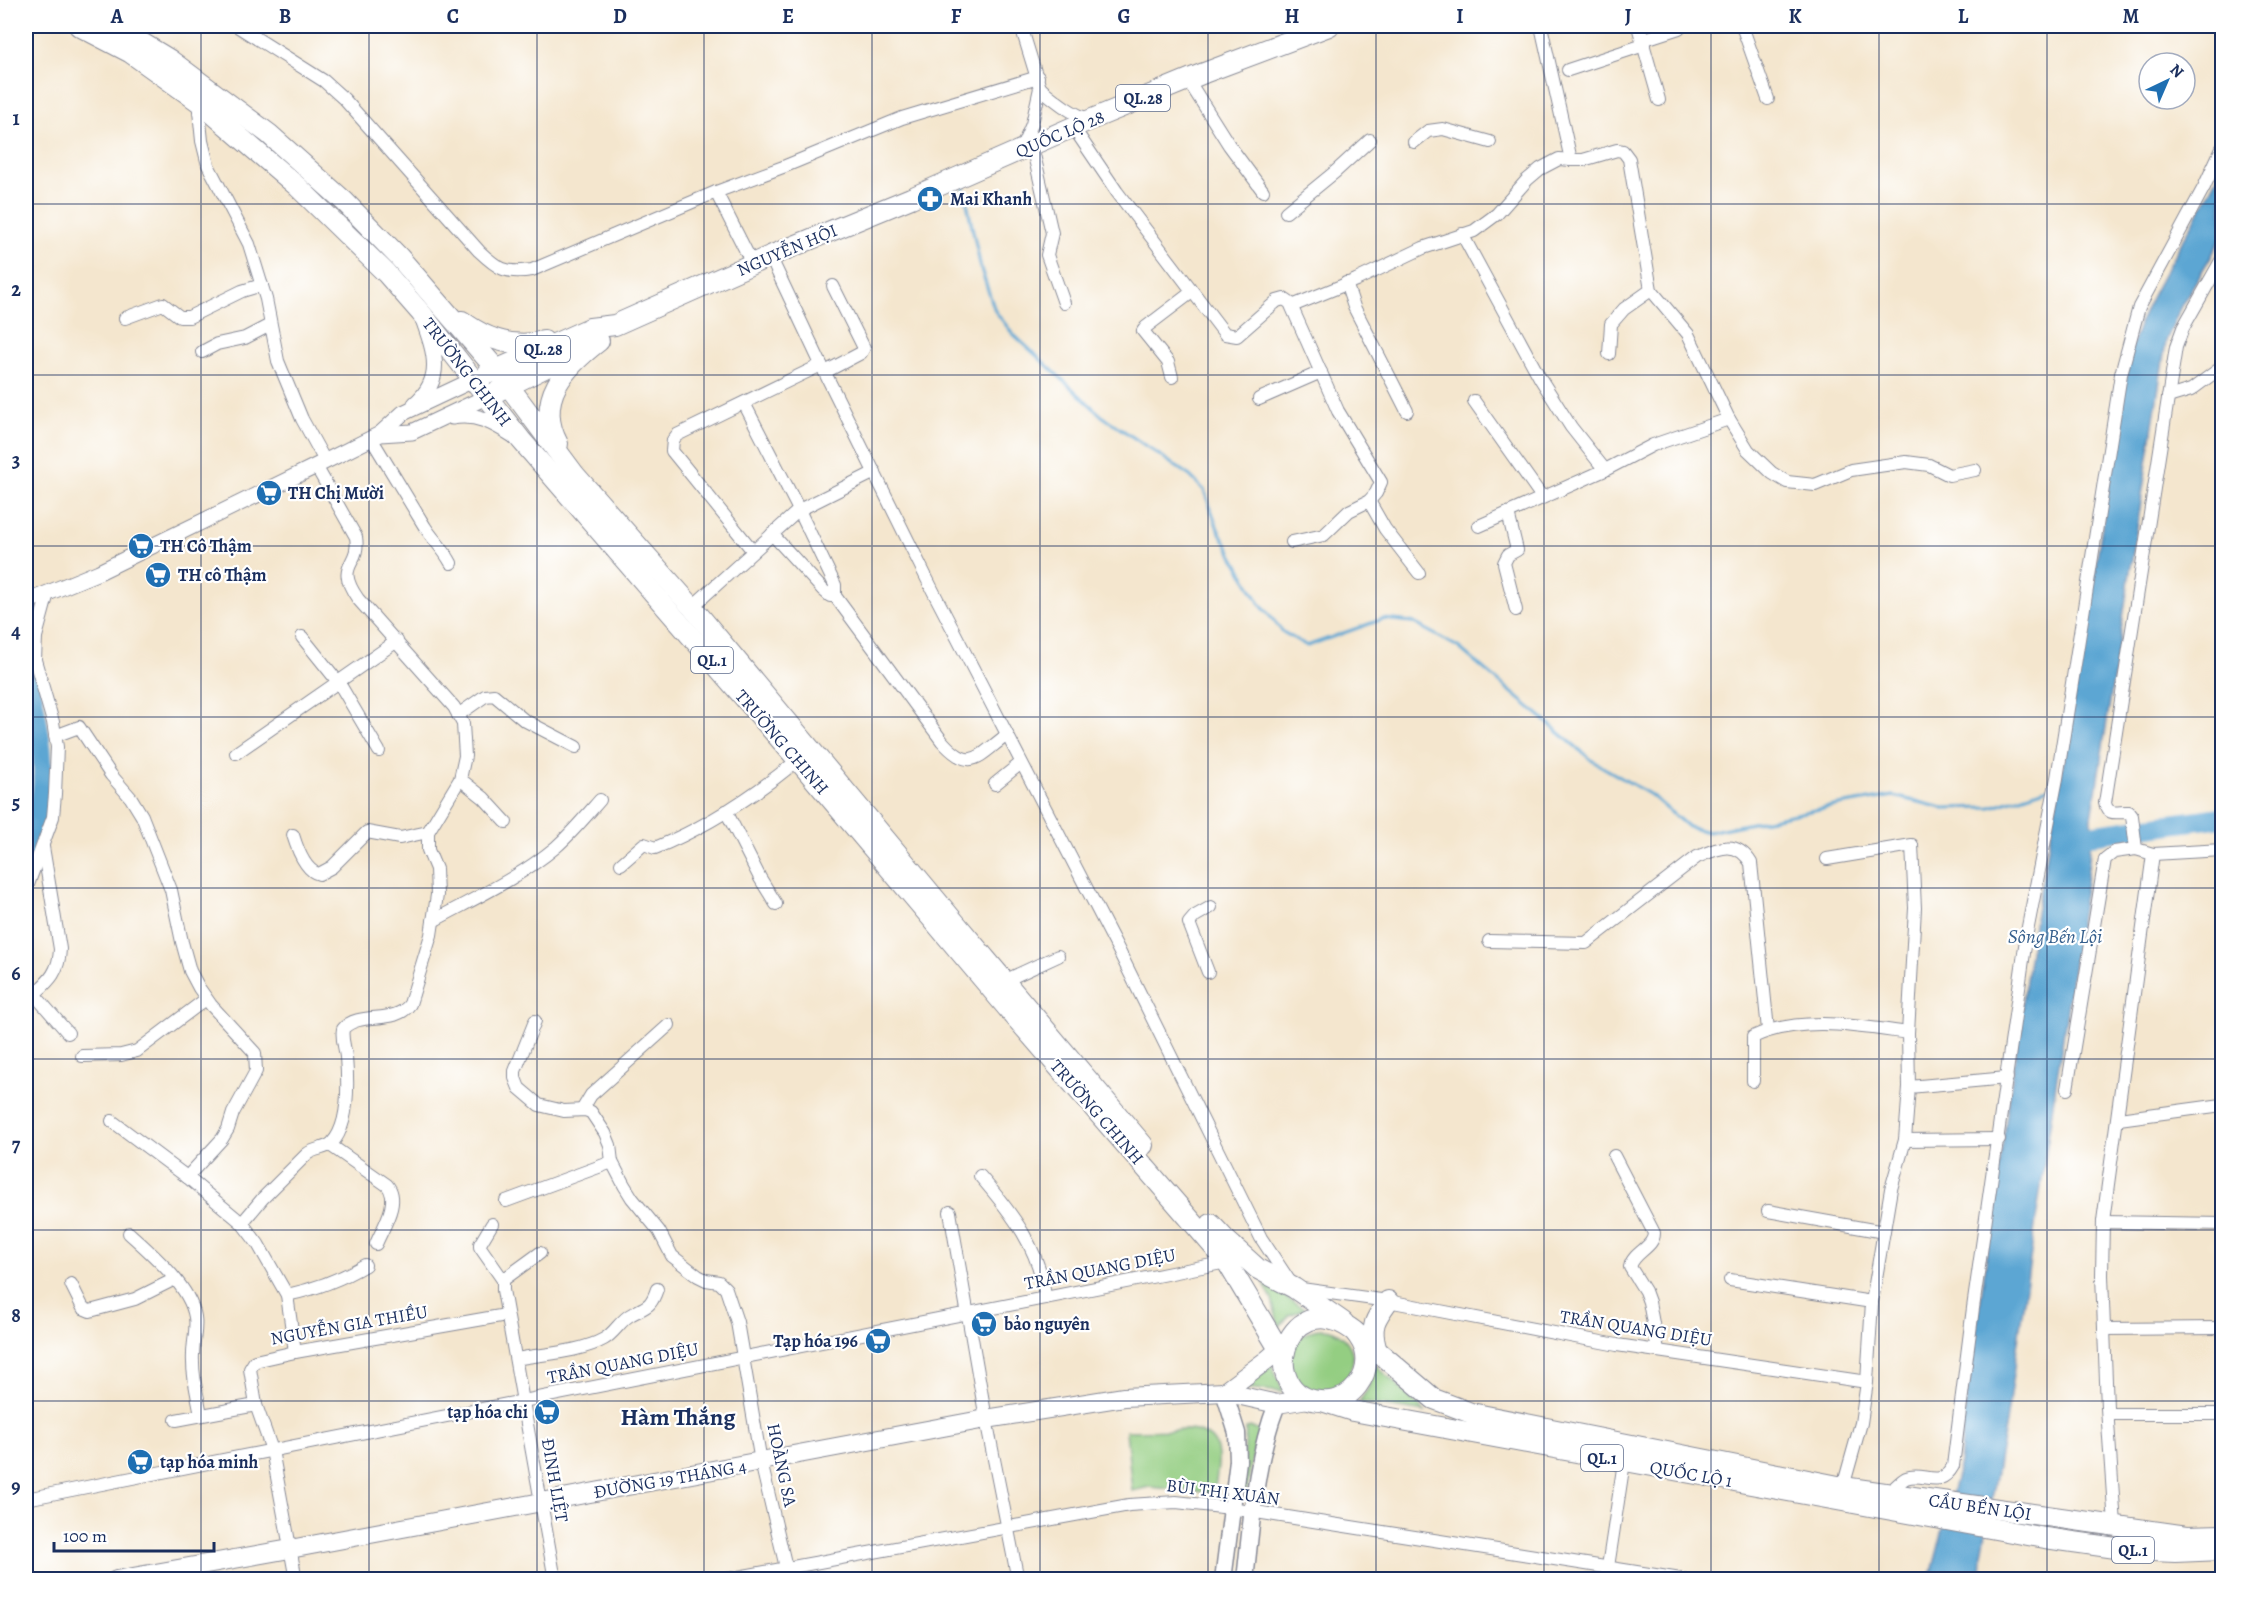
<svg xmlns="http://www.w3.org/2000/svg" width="2248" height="1605" font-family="Alegreya,serif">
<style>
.green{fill:#94ce82;stroke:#587e70;stroke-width:1.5}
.water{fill:#5ba6d3;stroke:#3b6a98;stroke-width:1.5}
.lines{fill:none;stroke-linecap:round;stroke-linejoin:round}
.stream{stroke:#5ba6d3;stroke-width:3}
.river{stroke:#5ba6d3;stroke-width:20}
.minor-casing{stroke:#888a96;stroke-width:14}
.tertiary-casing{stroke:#888a96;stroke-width:17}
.secondary-casing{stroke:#888a96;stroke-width:19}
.primary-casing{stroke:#888a96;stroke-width:20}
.trunk-casing{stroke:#888a96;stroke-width:22}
.minor{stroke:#fff;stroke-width:12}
.tertiary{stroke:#fff;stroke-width:15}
.secondary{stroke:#fff;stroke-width:16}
.primary{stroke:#fff;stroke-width:18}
.trunk{stroke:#fff;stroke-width:20}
.grid{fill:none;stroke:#1b2f5e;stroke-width:1.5;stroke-opacity:0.55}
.labels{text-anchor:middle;stroke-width:4.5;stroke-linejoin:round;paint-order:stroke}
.shield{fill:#fff;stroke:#5f6d8e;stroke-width:1.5}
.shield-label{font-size:16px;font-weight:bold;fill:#1b2f5e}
.street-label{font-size:18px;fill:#1b2f5e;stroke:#fff}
.poi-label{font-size:18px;font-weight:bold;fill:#1b2f5e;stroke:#fff;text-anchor:start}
.water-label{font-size:20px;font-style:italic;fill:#355f8d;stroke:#fff}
.district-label{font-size:24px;font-weight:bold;fill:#1b2f5e;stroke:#fff}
.neatline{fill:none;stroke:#1b2f5e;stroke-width:2}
.grid-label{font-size:20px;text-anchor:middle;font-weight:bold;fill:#1b2f5e}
</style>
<rect width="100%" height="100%" fill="#fff"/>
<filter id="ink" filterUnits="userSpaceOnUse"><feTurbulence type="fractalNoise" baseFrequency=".0167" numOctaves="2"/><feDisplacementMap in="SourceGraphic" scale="12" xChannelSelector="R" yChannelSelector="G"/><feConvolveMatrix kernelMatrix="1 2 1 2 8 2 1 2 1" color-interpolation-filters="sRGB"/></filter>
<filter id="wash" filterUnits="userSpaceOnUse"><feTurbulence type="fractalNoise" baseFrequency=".008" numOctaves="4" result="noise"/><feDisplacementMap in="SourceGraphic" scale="24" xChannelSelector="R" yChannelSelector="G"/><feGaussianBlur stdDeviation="1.35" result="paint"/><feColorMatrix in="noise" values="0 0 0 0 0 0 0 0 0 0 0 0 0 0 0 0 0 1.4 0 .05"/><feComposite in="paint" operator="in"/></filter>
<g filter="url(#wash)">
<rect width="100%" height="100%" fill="#f4e6ce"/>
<g class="green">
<path d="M1264 1284 1305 1309 1290 1315 1279 1327 1272 1300Z"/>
<circle cx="1322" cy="1360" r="31"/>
<path d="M1375 1364 1425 1412 1359 1402 1368 1389Z"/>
<path d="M1272 1365 1283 1392 1245 1388Z"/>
<path d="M1250 1427 1259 1431 1254 1448 1247 1489H1242L1246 1429Z"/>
<path d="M1189 1430C1228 1434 1218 1465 1214 1493L1149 1487 1132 1491 1126 1431Z"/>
</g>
<path class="water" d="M2222 167V238L2181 306 2166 341 2092 817 2089 861 2006 1422 1982 1554 1981 1579 1930 1580 1960 1463 1964 1417 2034 924 2060 784 2131 349C2150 283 2195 229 2222 167Z"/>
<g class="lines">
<path class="stream" d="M963 184 981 269 995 311 1013 334 1102 416 1190 476 1204 490 1218 529 1260 604 1283 632 1307 646 1383 619 1412 622 1458 647 1594 762 1651 795 1688 827 1708 832 1839 805 1894 796 1943 808 1991 807 2051 787"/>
<g class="river">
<path d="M26 661C34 707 50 760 39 808 36 823 30 837 26 852"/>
<path d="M2073 847 2075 837 2222 817"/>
</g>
</g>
</g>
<g filter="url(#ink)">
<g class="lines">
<g class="minor-casing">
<g id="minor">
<path d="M237 26 324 81 344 99 479 251C498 269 505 274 532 270L716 192 783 167 902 118 1038 77"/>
<path d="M1541 26 1571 160H1583L1617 150 1623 151 1629 159 1651 290 1688 334 1729 419 1748 450 1772 473 1787 482 1815 485 1851 470 1906 462 1929 465 1949 475 1975 470"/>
<path d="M1638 26 1659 100"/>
<path d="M1742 26 1768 99"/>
<path d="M1642 40 1679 28"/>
<path d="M1568 70 1644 45"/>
<path d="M1188 80 1229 145 1263 191"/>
<path d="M1040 88C1056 101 1071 114 1091 120"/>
<path d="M198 101 202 141 208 165 249 244 266 299 278 361 302 419 325 461"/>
<path d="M1073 127 1117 192 1225 334 1237 336 1277 301 1284 299 1290 303 1338 411 1381 482 1376 493 1369 501 1349 511 1324 535 1292 542"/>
<path d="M1414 142 1428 131 1443 129 1490 142"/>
<path d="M1032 146 1052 233 1047 255 1064 303"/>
<path d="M1021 150 1032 124 1040 88 1021 26"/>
<path d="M716 192 753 265"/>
<path d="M1286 212 1335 172 1370 140"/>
<path d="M1462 234 1540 378 1571 427 1605 470"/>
<path d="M770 256 827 377 933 591 1118 949 1261 1238 1294 1288 1388 1301 1617 1345 1867 1382 1861 1423 1843 1487"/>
<path d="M2222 259 2183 328 2176 347 2105 803C2108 817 2118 811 2129 812L2132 816 2136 849 2153 854 2222 850"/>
<path d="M1346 283 1354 307 1407 411"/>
<path d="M1292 306 1356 280 1423 248 1474 231 1497 214 1527 180 1540 169 1559 159 1571 160"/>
<path d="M125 318 163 304 180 317H189L242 291 262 285"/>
<path d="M202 352 217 344 245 338 270 325"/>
<path d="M1609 354 1611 324 1624 309 1651 290"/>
<path d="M825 372 861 353 864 348 833 286"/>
<path d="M1172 377 1168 362 1143 331 1146 327 1192 292"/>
<path d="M2168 397 2191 390 2222 367"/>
<path d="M1259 399 1321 372"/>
<path d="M1474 401 1542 497"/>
<path d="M744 403 799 510 835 585V596L942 741C971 774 978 756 1007 735"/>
<path d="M371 438 425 527C434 541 443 548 451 563"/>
<path d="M1369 501 1385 529 1419 573"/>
<path d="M1508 513 1517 550 1508 555 1504 563 1516 610"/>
<path d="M1479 526 1605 470 1653 445 1729 419"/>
<path d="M772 534 823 590 830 596H835"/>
<path d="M753 551 672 451 673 440 677 435 821 365"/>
<path d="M692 607 799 510 875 472"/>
<path d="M302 637 339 683 379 751"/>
<path d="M458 715 485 696 494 695 524 720 576 747"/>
<path d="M55 736 79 727 111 775 131 798 142 816 171 890 182 942 190 971 199 988 211 1005 255 1053 256 1071 233 1113 228 1129 222 1139 187 1177"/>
<path d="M236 753 397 641"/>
<path d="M26 755V785"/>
<path d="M460 779 484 798 506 822"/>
<path d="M995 784 1021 763"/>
<path d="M726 811 760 878 776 904"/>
<path d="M293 835C297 848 305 871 319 874L332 867 367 832 400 838 428 832"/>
<path d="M1827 859 1912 845 1915 908 1908 1033 1909 1087 1905 1140 1891 1189 1872 1302 1867 1382"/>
<path d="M621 864 644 844 655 848C707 827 755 795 798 760"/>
<path d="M26 890 53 817 55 794 57 747 53 722 35 660 36 637 48 593"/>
<path d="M433 921C475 898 519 878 556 847 572 833 586 816 600 800"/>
<path d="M1489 941 1586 943 1697 857C1719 848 1736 839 1751 863L1768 1030"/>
<path d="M1208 972 1189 923 1195 916 1211 907"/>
<path d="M1004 981 1058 956"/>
<path d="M34 994 68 1033"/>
<path d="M26 1002C44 984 59 977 60 949L43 847"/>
<path d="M535 1021 515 1071V1078L519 1088 539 1105 564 1111 585 1110 591 1112 605 1133 610 1145 612 1162 624 1185 632 1198 659 1231 672 1256 698 1276 706 1280 719 1282 726 1289 737 1322 761 1462 789 1580"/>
<path d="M82 1056 121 1055 137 1051 206 999"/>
<path d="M1753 1081V1037C1800 1015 1858 1026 1908 1033"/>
<path d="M1909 1087 2007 1078"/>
<path d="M2067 1089 2105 859 2114 852 2136 849"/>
<path d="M582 1110 591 1095 669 1025"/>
<path d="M2119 1119 2222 1105"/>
<path d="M112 1121 187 1177 242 1223 258 1244 287 1295 295 1352"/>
<path d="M1905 1140 1999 1139"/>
<path d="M330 1145 387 1185C401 1201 383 1227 376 1244"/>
<path d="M1614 1156 1654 1233C1654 1248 1633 1252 1630 1267L1645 1291 1649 1302 1658 1350"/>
<path d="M980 1176C1011 1212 1041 1250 1045 1298"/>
<path d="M506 1201 612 1162"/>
<path d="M1768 1211 1884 1232"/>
<path d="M950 1212 986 1419 1018 1580"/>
<path d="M2104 1222 2222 1224"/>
<path d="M242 1223 263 1198 307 1154C315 1148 326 1149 332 1143 350 1124 348 1081 346 1057 345 1047 341 1039 343 1029 359 1010 395 1026 410 1004L431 935 437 895 436 869 428 850V832L460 779 465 756 463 724 454 707 358 599C333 563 361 567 356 537L316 466"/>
<path d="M492 1224 480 1244V1247L503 1280"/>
<path d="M129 1233C151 1253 190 1286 195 1317 197 1329 193 1342 193 1354 192 1374 197 1394 201 1414"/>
<path d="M540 1253 503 1280V1290L555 1580"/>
<path d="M1730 1280 1872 1302"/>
<path d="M71 1284 83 1308 90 1311 135 1299 175 1279"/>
<path d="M287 1295C315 1289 340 1280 365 1265"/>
<path d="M2104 1329 2222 1328"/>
<path d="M516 1359C542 1354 581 1352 604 1339 615 1333 621 1319 632 1314 647 1306 651 1307 657 1289"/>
<path d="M2108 1414H2222"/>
<path d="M176 1420 256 1405"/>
<path d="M1888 1493C1894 1489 1900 1481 1906 1478 1924 1471 1940 1490 1953 1466L1973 1308 2027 932 2057 778 2121 374 2139 307 2204 187 2222 148"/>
<path d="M26 1499 1227 1262"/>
<path d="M2115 1525 2107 1408 2102 1275 2103 1221 2153 854"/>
<path d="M26 1560 27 1580"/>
<path d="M296 1580 272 1450 256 1405 250 1369 255 1361 295 1352 506 1315"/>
<path d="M722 1580 1129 1505 1176 1502 1231 1508 1687 1580"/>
<path d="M1606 1580 1624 1462"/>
</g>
</g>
<g class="tertiary-casing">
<g id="tertiary">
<path d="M415 404C444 379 435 353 424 322"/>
<path d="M452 417C477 413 493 422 513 435"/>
<path d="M380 434 412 432 486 397"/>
<path d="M26 602 99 572 316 466 380 434 403 413 473 380"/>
</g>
</g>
<g class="secondary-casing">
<g id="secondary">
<path d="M1223 1580 1238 1461 1237 1433 1224 1392"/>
<path d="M1245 1580C1252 1520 1255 1460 1277 1404"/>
</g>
</g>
<g class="primary-casing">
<g id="primary">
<path d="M1224 1392 1268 1359 1286 1343"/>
<path d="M116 1580 290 1549 986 1419 1124 1397 1224 1392 1277 1404 1308 1399"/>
</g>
</g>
<g class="trunk-casing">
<g id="trunk">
<path d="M79 26 131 53 198 101 298 187 386 273 421 313 521 440 798 760 1009 1010 1227 1262 1283 1356"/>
<path d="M114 26 170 60 269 134 344 201 399 257 496 369 575 475 692 607 952 919 1143 1145"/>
<path d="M462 321C486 339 514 349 544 341"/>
<path d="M487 374 590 328 615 325 770 256 911 198 1073 127 1204 73 1329 26"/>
<path d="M498 391 579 351"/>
<path d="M558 444C534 399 565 367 599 341"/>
<path d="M1211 1224 1228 1242 1258 1269 1294 1288 1343 1322"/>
<path d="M1354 1331C1360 1338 1365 1346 1366 1355 1369 1377 1352 1399 1330 1401 1251 1407 1283 1278 1354 1331L1434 1399 1471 1413 1843 1487 2187 1536 2222 1535"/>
<path d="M1376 1348C1370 1326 1375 1319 1388 1301"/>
<path d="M1325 1402 1353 1411 2045 1538 2130 1550 2175 1552 2222 1550"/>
</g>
</g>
<use href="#minor" class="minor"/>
<use href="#tertiary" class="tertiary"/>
<use href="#secondary" class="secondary"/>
<use href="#primary" class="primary"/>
<use href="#trunk" class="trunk"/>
</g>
</g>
<path class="grid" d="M201 26V1580M369 26V1580M537 26V1580M704 26V1580M872 26V1580M1040 26V1580M1208 26V1580M1376 26V1580M1544 26V1580M1711 26V1580M1879 26V1580M2047 26V1580M26 204H2222M26 375H2222M26 546H2222M26 717H2222M26 888H2222M26 1059H2222M26 1230H2222M26 1401H2222"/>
<defs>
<g id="pharmacy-disc" transform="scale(1.35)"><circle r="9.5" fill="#1f6fb2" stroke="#fff"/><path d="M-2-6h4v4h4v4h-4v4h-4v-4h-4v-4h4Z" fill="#fff"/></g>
<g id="supermarket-disc" transform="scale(1.35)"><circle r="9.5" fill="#1f6fb2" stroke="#fff"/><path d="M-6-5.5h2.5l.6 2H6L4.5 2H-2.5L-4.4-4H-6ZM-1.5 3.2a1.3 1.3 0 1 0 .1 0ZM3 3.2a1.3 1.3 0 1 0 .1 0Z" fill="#fff"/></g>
</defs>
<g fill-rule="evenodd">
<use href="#pharmacy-disc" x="930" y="199"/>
<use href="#supermarket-disc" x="269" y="493"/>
<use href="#supermarket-disc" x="141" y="546"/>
<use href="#supermarket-disc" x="158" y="575"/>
<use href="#supermarket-disc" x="984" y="1324"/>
<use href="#supermarket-disc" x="878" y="1341"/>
<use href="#supermarket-disc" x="547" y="1412"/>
<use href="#supermarket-disc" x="140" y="1462"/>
</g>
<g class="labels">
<g class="shield">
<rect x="1116" y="85" width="54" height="26" rx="4.5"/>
<rect x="516" y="336" width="54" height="26" rx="4.5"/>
<rect x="691" y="647" width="42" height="26" rx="4.5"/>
<rect x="1581" y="1445" width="42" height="26" rx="4.5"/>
<rect x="2112" y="1537" width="42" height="26" rx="4.5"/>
</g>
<g class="shield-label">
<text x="1143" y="104">QL.28</text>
<text x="543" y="355">QL.28</text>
<text x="712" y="666">QL.1</text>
<text x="1602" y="1464">QL.1</text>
<text x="2133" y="1556">QL.1</text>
</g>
<g class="street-label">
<text transform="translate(1060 134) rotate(-23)" y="6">QUỐC LỘ 28</text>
<text transform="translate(787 250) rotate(-23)" y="6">NGUYỄN HỘI</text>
<text transform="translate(467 372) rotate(52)" y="6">TRƯỜNG CHINH</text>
<text transform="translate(782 742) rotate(49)" y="6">TRƯỜNG CHINH</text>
<text transform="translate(1097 1112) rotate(49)" y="6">TRƯỜNG CHINH</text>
<text transform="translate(1100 1269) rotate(-11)" y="6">TRẦN QUANG DIỆU</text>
<text transform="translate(349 1325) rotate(-10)" y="6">NGUYỄN GIA THIỀU</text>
<text transform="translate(1636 1328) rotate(9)" y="6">TRẦN QUANG DIỆU</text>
<text transform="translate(623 1363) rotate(-11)" y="6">TRẦN QUANG DIỆU</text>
<text transform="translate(782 1465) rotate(78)" y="6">HOÀNG SA</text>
<text transform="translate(1691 1474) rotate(10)" y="6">QUỐC LỘ 1</text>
<text transform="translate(670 1479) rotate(-10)" y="6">ĐƯỜNG 19 THÁNG 4</text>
<text transform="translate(555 1480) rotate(80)" y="6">ĐINH LIỆT</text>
<text transform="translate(1223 1492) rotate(7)" y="6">BÙI THỊ XUÂN</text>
<text transform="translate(1980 1507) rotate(8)" y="6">CẦU BẾN LỘI</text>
</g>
<g class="poi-label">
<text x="950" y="205">Mai Khanh</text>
<text x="288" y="499">TH Chị Mười</text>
<text x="160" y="552">TH Cô Thậm</text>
<text x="178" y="581">TH cô Thậm</text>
<text x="1004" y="1330">bảo nguyên</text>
<text x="858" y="1347" text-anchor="end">Tạp hóa 196</text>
<text x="528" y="1418" text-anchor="end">tạp hóa chi</text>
<text x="160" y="1468">tạp hóa minh</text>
</g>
<g class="water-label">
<text x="2055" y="943">Sông Bến Lội</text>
</g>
<g class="district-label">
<text x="678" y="1425">Hàm Thắng</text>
</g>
</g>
<rect width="2248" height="1605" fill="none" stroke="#fff" stroke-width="66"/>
<g transform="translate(2167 81) rotate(44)"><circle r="28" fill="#ffffff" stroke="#a4acbf" stroke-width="1.5"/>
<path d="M0-4.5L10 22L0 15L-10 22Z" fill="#1f6fb2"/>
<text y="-9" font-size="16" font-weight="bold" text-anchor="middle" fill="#1b2f5e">N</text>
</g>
<path d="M54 1542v9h160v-9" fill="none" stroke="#1b2f5e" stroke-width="3"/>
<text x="63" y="1542" font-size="18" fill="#1b2f5e" stroke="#ffffff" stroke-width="4.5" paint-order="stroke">100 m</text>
<rect x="33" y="33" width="2182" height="1539" class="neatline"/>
<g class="grid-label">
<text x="117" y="23">A</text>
<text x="285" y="23">B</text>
<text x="453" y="23">C</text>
<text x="620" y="23">D</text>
<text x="788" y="23">E</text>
<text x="956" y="23">F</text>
<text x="1124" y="23">G</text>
<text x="1292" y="23">H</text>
<text x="1460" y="23">I</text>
<text x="1628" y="23">J</text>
<text x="1795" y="23">K</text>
<text x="1963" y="23">L</text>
<text x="2131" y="23">M</text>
<text x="16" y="125">1</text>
<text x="16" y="296">2</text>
<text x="16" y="467">3</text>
<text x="16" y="638">4</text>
<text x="16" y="809">5</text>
<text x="16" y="980">6</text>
<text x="16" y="1151">7</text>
<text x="16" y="1322">8</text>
<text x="16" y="1493">9</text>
</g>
</svg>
